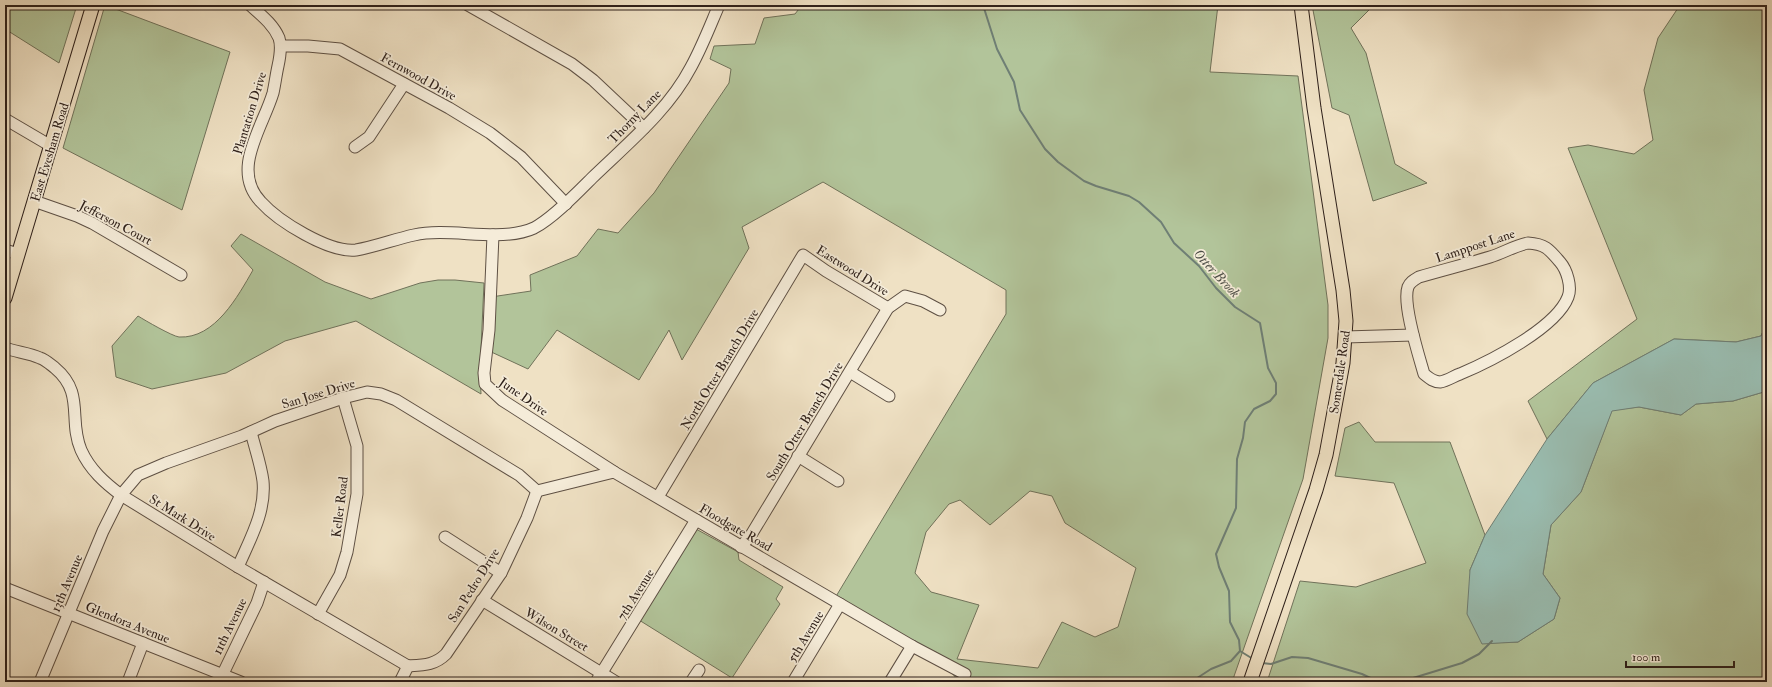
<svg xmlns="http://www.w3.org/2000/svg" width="1772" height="687" font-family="'IM FELL Double Pica',serif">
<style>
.green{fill:#b2c49a;stroke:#70725a;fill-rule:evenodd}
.water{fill:#9abeb2;stroke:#6f7f75}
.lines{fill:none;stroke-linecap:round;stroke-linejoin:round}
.stream{stroke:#6f7f75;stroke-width:2}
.minor-casing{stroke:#5e5044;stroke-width:13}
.major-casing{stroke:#2e201a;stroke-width:15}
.minor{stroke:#f5ecd9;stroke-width:11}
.major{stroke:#efe1c4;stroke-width:13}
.labels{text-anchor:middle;stroke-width:3.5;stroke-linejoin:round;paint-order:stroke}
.street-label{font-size:13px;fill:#2e201a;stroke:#f5ecd9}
.water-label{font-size:14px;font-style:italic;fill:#4e4f48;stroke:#f5ecd9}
</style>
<rect width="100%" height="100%" fill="#efe1c4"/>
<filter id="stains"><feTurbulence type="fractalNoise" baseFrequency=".005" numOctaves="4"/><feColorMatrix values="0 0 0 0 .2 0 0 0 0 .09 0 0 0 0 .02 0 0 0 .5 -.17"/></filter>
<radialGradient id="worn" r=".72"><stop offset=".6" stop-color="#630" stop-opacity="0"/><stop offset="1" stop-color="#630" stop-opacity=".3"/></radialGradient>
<g class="green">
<path d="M5 5H77L59 63 5 29Z"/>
<path d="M105 5 230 52 182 210 63 148Z"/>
<path d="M802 5H1218L1210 72 1298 76 1328 305V338L1303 479 1232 682H960L948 669 832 603 1006 314V290L823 182 742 227 749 248 682 360 669 330 639 380 557 330 528 369 487 350 491 297 531 291 530 275 577 256 598 229 618 233 654 193 729 83 731 69 710 59 714 46 755 44 764 18 795 14ZM1030 491 1052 496 1065 523 1136 568 1118 627 1095 637 1062 622 1038 668 957 659 979 605 931 592 915 573 926 532 949 504 960 500 990 525Z"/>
<path d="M1312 5H1374L1351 28 1366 53 1395 164 1427 183 1373 201 1349 115 1332 108Z"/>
<path d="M1680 5H1767V323L1761 336 1736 342 1674 339 1593 383 1547 439 1528 401 1637 319 1568 148 1588 145 1634 154 1653 140 1644 90 1658 38Z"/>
<path d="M241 234 325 282 371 299 420 283 438 280H455L484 283 480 371 481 394 356 321 285 341 226 373 152 389 116 377 112 346 138 316C146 321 172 336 179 337 215 339 238 296 253 270L231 246Z"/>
<path d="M1767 391V682H1267L1300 581 1356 587 1426 563 1394 483 1335 476 1345 428 1359 422 1375 442H1450L1485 535 1470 570 1482 643 1518 642 1554 619 1560 598 1543 574 1551 525 1581 492 1612 410 1639 407 1681 415 1696 404 1733 401Z"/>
<path d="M696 529 738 552 739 560 783 587 776 599 780 604 732 678 639 620Z"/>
</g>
<path class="water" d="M1767 323V391L1733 401 1696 404 1681 415 1639 407 1612 411 1581 492 1551 525 1543 574 1560 598 1554 619 1518 642 1482 644 1467 614 1470 570 1485 535 1547 439 1593 383 1674 339 1736 342 1761 336Z"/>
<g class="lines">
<g class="stream">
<path d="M983 5 997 49 1014 82 1020 110 1045 149 1058 162 1084 181 1096 186 1129 196 1139 202 1161 222 1174 243 1199 266 1216 288 1235 307 1260 323 1268 368 1276 383V394L1270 401 1254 409 1245 422 1243 438 1237 459 1236 508 1216 554 1219 567 1229 591 1230 622 1239 640 1240 651"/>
<path d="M1240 651 1253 659"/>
<path d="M1262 663 1271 664 1292 657 1308 658 1362 674 1379 682"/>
<path d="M1191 682 1211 669 1231 661 1240 651"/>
<path d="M1400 682 1462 663 1479 654 1492 641"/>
</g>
<g class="minor-casing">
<g id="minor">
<path d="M250 5C261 15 273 24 279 38 282 47 280 57 278 66 276 75 275 84 273 93 263 127 230 170 261 202 278 221 329 253 356 250 375 247 395 239 414 235 450 227 502 243 534 228 553 218 577 193 592 178 627 144 668 111 691 67 702 47 710 26 719 5"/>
<path d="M468 5 572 64 593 80 644 128"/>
<path d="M281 46H308L340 49 449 108 490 133 521 157 566 204"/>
<path d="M5 119 51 146"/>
<path d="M355 147 369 137 404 84"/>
<path d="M34 201 77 216 92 223 181 275"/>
<path d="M493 235 489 330 484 373 485 384 502 400 614 472"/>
<path d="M1528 243C1545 244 1549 249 1560 262 1567 270 1572 287 1568 297 1556 328 1491 361 1460 374 1454 376 1447 381 1440 382 1433 382 1429 378 1424 374 1419 356 1402 304 1408 287 1410 282 1414 280 1419 277 1443 270 1467 264 1490 257 1503 253 1514 246 1528 243Z"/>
<path d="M5 250 18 254"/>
<path d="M1345 337 1413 335"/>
<path d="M5 348C16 352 30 353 40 358 46 360 51 365 55 368 85 393 68 420 81 450 90 470 105 483 121 495L238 567 408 666"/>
<path d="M850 372 889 396"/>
<path d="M798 456 838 481"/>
<path d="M537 491 614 472 912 646 965 674"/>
<path d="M658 497 803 255 826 271 888 308"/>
<path d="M445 537 501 573"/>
<path d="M741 547 751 535 888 308 905 296 923 301 940 310"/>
<path d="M238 567C250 539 266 512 263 481 261 465 255 448 251 432"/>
<path d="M5 588 241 682"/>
<path d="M482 600 616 682"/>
<path d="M318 614 340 575 347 552 357 494V446L343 398"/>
<path d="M408 666C424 665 435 665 446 654L501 573 527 518 537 491"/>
<path d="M40 682 103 531 121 495 138 475 166 463 242 436 275 421 343 398 367 392 381 394 396 400 519 475 537 491"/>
<path d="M128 682 143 643"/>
<path d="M219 682 257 603 264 582"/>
<path d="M400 682 408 666"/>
<path d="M596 682 696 520"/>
<path d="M691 682 699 670"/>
<path d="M793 682 840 604"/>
<path d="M890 682 912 646"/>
</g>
</g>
<g class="major-casing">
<g id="major">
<path d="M5 298 93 5"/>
<path d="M1250 682 1316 490 1326 455 1343 363 1346 321 1343 290 1314 108 1301 5"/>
</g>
</g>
<use href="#minor" class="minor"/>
<use href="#major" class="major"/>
</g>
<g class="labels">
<g class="street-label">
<text transform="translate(419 76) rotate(29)" y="5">Fernwood Drive</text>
<text transform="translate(249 113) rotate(-73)" y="5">Plantation Drive</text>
<text transform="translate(634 116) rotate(-46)" y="5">Thorny Lane</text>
<text transform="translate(49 152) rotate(-73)" y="5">East Evesham Road</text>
<text transform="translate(116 222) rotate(28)" y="5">Jefferson Court</text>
<text transform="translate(1475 245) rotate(-18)" y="5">Lamppost Lane</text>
<text transform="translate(853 270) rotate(32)" y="5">Eastwood Drive</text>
<text transform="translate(719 369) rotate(-59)" y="5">North Otter Branch Drive</text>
<text transform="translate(1339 372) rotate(-82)" y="5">Somerdale Road</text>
<text transform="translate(318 393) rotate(-17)" y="5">San Jose Drive</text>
<text transform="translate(524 396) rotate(35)" y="5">June Drive</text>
<text transform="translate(804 421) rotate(-59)" y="5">South Otter Branch Drive</text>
<text transform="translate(339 507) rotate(-83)" y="5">Keller Road</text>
<text transform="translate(183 517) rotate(32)" y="5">St Mark Drive</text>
<text transform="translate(736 527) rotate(30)" y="5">Floodgate Road</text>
<text transform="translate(66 583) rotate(-67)" y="5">13th Avenue</text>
<text transform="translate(473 585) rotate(-58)" y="5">San Pedro Drive</text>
<text transform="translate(635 594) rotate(-58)" y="5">7th Avenue</text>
<text transform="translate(128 622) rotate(22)" y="5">Glendora Avenue</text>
<text transform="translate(229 626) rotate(-64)" y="5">11th Avenue</text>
<text transform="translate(557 629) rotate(31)" y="5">Wilson Street</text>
<text transform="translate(805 636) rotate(-59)" y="5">5th Avenue</text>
</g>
<g class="water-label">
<text transform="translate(1217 273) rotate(47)" y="5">Otter Brook</text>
</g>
</g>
<rect width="1772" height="687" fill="none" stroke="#efe1c4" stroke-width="20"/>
<rect x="6" y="6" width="1760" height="675" fill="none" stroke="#2e201a" stroke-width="2"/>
<rect x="10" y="10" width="1752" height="667" fill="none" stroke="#2e201a"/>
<path d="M1626 661v6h108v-6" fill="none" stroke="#2e201a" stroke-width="2"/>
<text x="1632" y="661" font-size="12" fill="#2e201a" stroke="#f5ecd9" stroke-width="3" paint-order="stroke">100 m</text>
<rect width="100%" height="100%" filter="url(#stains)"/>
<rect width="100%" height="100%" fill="url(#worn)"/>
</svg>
